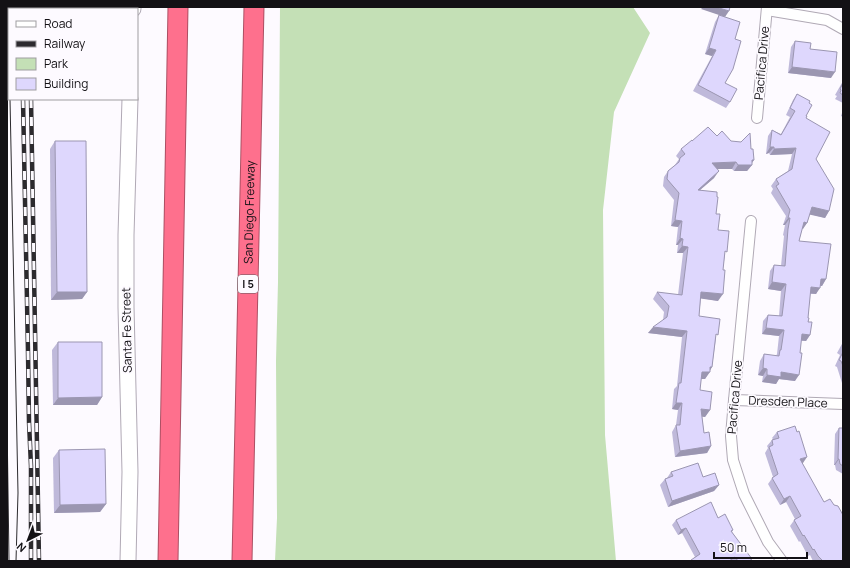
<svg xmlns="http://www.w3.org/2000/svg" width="850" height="568" font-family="Manrope,sans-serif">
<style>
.green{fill:#c4e0b6}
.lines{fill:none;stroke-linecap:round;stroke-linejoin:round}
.street-casing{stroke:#b0a9b5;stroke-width:12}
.secondary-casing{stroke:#b0a9b5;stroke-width:17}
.highway-casing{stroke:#ac4f63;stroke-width:21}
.street{stroke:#fff;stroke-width:10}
.secondary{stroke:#fff;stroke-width:15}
.highway{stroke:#fe708d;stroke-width:19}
.tram{stroke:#2c2a2e;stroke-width:1}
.rail-casing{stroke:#2c2a2e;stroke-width:4.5}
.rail{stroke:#fdfaff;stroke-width:3;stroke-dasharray:9;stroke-linecap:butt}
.wall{fill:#bfb9da}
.shaded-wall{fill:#9b96b1}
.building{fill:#ded7fd;stroke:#9b96b1}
.labels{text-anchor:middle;stroke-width:3.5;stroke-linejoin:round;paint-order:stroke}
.shield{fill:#fdfaff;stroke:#59575b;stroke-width:1}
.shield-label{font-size:11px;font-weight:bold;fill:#131115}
.street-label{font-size:12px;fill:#131115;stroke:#fdfaff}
</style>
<rect width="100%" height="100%" fill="#fdfaff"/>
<path class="green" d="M280 7H633L650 33 614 112 603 210 605 435 616 561H275L277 518 276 361 278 282Z"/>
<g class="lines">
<g class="street-casing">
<g id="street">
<path d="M767 10 827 20 843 29"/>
<path d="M757 118 767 7"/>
<path d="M751 221 734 400 731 436 733 460 744 494 768 542 782 561"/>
<path d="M734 400 843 404"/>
</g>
</g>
<g class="secondary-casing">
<g id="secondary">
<path d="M133 9V7"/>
<path d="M128 561 130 472 126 307V235L130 99"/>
</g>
</g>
<g class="highway-casing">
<g id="highway">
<path d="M168 561 178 7"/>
<path id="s1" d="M242 561 254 7"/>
</g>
</g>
<use href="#street" class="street"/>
<use href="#secondary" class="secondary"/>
<use href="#highway" class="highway"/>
<g class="tram">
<path d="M8 7 9 56"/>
<path d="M10 99 18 493 16 561"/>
<path d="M7 419 9 561"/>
</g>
<g class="rail-casing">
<g id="rail">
<path d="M21 7V9"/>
<path d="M29 7V9"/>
<path d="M23 99 28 352 29 422 31 466V561"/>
<path d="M31 99 39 561"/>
</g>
</g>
<use href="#rail" class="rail"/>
</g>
<g class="wall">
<path d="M719 15 735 39 725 83 730 102 726 108 693 91 712 56 705 54 715 22Z"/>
<path d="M795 41 810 49 831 78 788 73 791 47Z"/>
<path d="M843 81V103L835 99 837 96 835 95Z"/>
<path d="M797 94 809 103 806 118 816 159 829 211 825 218 810 214 807 223 802 229 799 241 826 279 822 286H820L816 294H810L808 318 810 335 806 341H801L795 381 779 379 776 384 762 382 763 376 758 375 760 361 764 354 776 356 777 354 779 336 762 334 763 321 768 315 779 316 781 291 768 289 770 271 774 265 781 266 784 236 783 235 785 225H783L786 216 771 193 773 189 771 186 776 179 788 171 792 154 770 155 769 153 766 154 768 136 772 130 781 134 790 117 786 115 793 100Z"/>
<path d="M843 110V117L841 116Z"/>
<path d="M717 136 751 149 754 160 752 163V165L747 171H734L732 169H717L714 178 700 190 717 197 716 214 718 230 725 255 718 301 701 298 699 316 716 338 712 367 705 379H701L700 390 710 410 705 417 702 416 704 433 711 446 707 453 675 457 672 432 676 425 678 410 672 409 674 389 677 386 682 337 648 333 663 320 664 312 653 299 657 292 678 295 683 253H677L678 245H676L678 227 671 226 674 200 663 186 664 177 668 171 675 165 679 159 676 156 681 149 692 141Z"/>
<path d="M55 141 87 292 82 299 51 300 50 149Z"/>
<path d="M58 342 102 397 97 405H53L52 350Z"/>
<path d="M843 342V382L842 383 837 367 835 366 840 355 837 353Z"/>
<path d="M839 428H843V474L836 470 835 465H834L835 434Z"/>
<path d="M777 432 803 463H802L843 561H813L810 555 808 556 800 541 799 542 790 526 795 519 786 502 780 505 768 484 773 477 765 453 768 448 767 446 772 440 773 439 772 438Z"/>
<path d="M59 450 106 504 100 512 54 513 53 458Z"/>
<path d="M671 472 703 477 719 485 714 491 668 507 660 485 665 479 667 478Z"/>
<path d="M718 518 733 530 732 532 750 561H691L695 557 682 533 678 535 672 525 676 520Z"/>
</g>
<g class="shaded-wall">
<path d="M703 7H716L729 11 725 17 701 9Z"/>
<path d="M709 48 716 50 712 56 705 54Z"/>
<path d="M792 67 835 72 831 78 788 73Z"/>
<path d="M770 147H774L769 153 766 154Z"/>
<path d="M796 148 792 154 770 155 774 149Z"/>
<path d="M752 160H754L750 165H752L747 171H734L738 165Z"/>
<path d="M736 162 732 169H707L712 163Z"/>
<path d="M719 171 714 178 693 196 698 190Z"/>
<path d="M812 207 829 211 825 218 807 214Z"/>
<path d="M788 218H790L785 225H783Z"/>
<path d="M675 220 682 221 678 227 671 226Z"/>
<path d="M804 222 807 223 803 229 799 228Z"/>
<path d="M680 238 683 239 678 245H676Z"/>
<path d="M682 246 688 247 683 253H677Z"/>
<path d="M821 279H826L822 286 817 285Z"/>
<path d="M772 282 786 284 781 291 768 289Z"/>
<path d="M811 287 820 288 816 294 807 293Z"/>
<path d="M57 292H87L82 299 51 300Z"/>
<path d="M701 292 723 294 718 301 697 298Z"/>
<path d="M653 327 687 331 682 337 648 333Z"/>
<path d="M766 328 784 330 779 336 762 334Z"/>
<path d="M802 334 810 335 806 341 798 340Z"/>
<path d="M710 367H712L709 372H710L705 379H697L702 372Z"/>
<path d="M763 368 767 369 763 376 758 375Z"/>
<path d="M781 372 799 375 795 381 779 379 776 384 762 382 767 375Z"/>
<path d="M102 397 97 405H53L58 398Z"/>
<path d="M676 403H682L678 410 672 409Z"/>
<path d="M701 409 710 410 705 417 696 416Z"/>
<path d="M711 446 707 453 675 457 680 451Z"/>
<path d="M807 457 803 463 795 465 800 459Z"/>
<path d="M838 459H839L835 465H834Z"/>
<path d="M719 485 714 491 668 507 672 501Z"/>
<path d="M790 496 786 502 780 505 784 499Z"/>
<path d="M106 504 100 512 54 513 60 505Z"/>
<path d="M686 528 682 533 678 535 681 530Z"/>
</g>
<g class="building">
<path d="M716 7H730L729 11Z"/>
<path d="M719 15 740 22 735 39 741 41 733 69 725 83 737 89 730 102 698 85 716 50 709 48Z"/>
<path d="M795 41 811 43 810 49 837 52 835 72 792 67Z"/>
<path d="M843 83V95L840 93 841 90 840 89Z"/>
<path d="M797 94 810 101 809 103 812 105 806 116H807L806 118 830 132 816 159 834 189 829 211 812 207 807 223 804 222 799 241 831 244 826 279H821L820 288 811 287 808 318H809L808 322H812L810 335 802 334 800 353H802L799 375 781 372V377L767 375V369L763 368 764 354 779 356 780 350H781L784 330 766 328 768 315 782 316 786 284 772 282 774 265 785 266 788 229 790 218H788L790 210 776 186 779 184 776 179 792 169 796 148 774 149V147H770L772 130 781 135 795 111 790 108Z"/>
<path d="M708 127 717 136 722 131 731 141 741 142 750 133 751 149H753L754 160H752V165H738L736 162 712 163 719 171 698 190 717 192V197H718L716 214H720L718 230 729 231 727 252 725 251 723 270H725L723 294 701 292 699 316 720 319 718 335 716 334 712 367H710V372H702L700 390 712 392 710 410 701 409 704 433 709 432 711 446 680 451 676 425H680L682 403H676L679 383H681L687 331 653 327 667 317 669 306 657 292 682 295 688 247 682 246 683 239 680 238 682 221 675 220 679 193 667 179 668 171 679 162 680 158 685 154 681 149 692 140V141Z"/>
<path d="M55 141H86L87 292H57Z"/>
<path d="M58 342H102V397L58 398Z"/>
<path d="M843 352V366L841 361 839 360Z"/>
<path d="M795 426 797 432 799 431 807 457 800 459 824 502 830 499 834 505 838 506 843 515V561H823L818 556 814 549 813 550 804 535 803 536 794 520 801 516 790 496 784 499 772 478 778 474 769 447 773 445 772 440 779 438 777 432Z"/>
<path d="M839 428H843V466L840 464 839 459H838Z"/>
<path d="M105 449 106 504 60 505 59 450Z"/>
<path d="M698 463 703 477 715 473 719 485 672 501 665 479 673 476 671 472Z"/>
<path d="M711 502 718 518 725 514 733 530 731 531 752 559 749 561H738L735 557 729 561H692L691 560 700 554 686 528 681 530 676 520Z"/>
</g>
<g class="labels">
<rect class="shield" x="238" y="275" width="20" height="18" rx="3"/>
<g class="shield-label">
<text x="248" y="288">I 5</text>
</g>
<g class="street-label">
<text transform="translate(762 63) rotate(-85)" y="4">Pacifica Drive</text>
<text dy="4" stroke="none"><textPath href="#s1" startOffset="349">San Diego Freeway</textPath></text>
<text transform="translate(127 330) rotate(-91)" y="4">Santa Fe Street</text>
<text transform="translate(735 397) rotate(-85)" y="4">Pacifica Drive</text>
<text transform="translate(788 402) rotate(2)" y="4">Dresden Place</text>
</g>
</g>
<rect width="850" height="568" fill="none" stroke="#131115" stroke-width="16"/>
<rect x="8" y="8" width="130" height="92" fill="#fdfaff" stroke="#9f9da1"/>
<rect x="16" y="21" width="20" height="6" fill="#ffffff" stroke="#9f9da1"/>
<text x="44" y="28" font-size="12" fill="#131115">Road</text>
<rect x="16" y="41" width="20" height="6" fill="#2c2a2e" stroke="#9f9da1"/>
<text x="44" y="48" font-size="12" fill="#131115">Railway</text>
<rect x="16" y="58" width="20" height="12" fill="#c4e0b6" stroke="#9f9da1"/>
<text x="44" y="68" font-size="12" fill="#131115">Park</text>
<rect x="16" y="78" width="20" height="12" fill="#ded7fd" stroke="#9f9da1"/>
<text x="44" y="88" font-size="12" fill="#131115">Building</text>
<g transform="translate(28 540) rotate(222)" stroke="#fdfaff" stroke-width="3" paint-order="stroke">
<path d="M0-3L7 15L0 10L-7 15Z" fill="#131115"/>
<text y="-6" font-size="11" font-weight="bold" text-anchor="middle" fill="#131115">N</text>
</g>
<path d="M714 552v6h93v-6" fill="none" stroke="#131115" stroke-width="2"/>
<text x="720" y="552" font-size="12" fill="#131115" stroke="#fdfaff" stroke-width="3" paint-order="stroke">50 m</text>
</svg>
